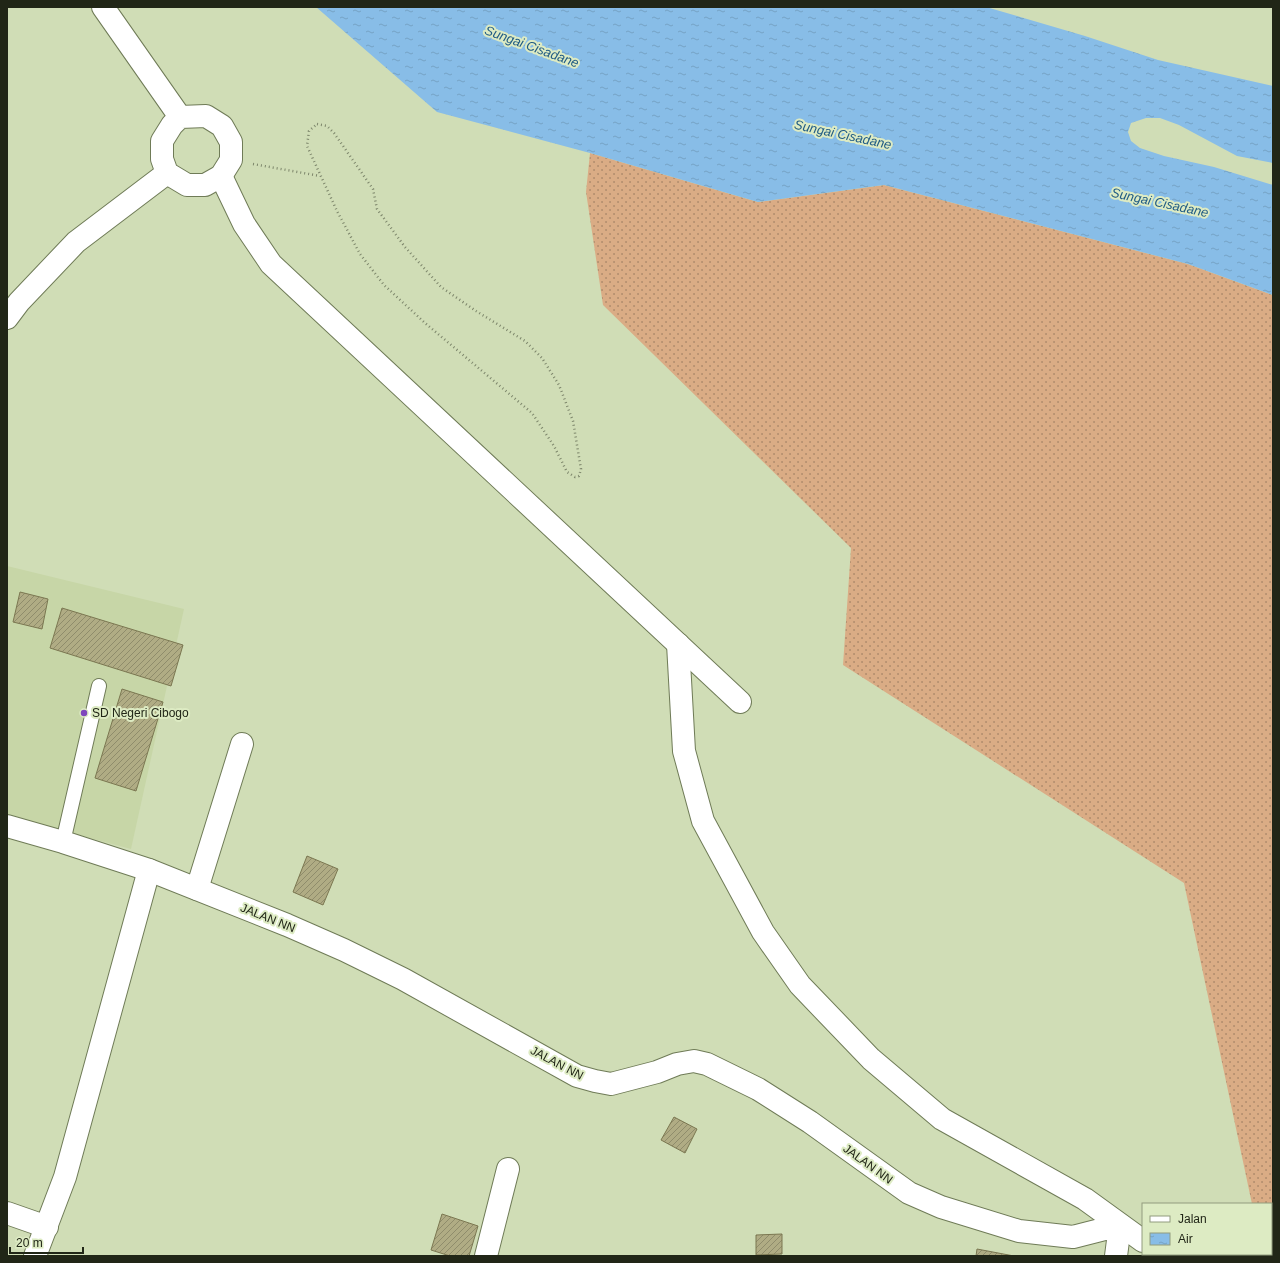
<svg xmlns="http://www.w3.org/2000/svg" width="1280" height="1263" font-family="Helvetica,sans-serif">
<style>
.built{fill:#c7d6a7}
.grass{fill:url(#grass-dots)}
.water{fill:url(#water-ripples)}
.building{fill:url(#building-hatch);stroke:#7b7751}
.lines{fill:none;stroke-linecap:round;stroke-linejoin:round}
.lane-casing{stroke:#6f7b57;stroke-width:16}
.street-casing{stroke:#6f7b57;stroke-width:24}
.secondary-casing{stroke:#6f7b57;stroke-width:24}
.path{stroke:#7d866b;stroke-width:2.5;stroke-dasharray:1 3;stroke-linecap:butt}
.lane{stroke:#fff;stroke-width:14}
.street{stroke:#fff;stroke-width:22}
.secondary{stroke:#fff;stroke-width:22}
.poi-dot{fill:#7f47bd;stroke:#ddebc3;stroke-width:1.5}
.labels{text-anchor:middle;stroke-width:4;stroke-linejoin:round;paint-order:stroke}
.poi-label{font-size:12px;fill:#212617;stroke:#ddebc3;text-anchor:start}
.street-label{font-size:12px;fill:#212617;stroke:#ddebc3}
.water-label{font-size:13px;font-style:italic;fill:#215c84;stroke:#ddebc3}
</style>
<defs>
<pattern id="grass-dots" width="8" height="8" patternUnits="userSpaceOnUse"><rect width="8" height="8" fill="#daac85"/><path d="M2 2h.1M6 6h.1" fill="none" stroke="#b08c6c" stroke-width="1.8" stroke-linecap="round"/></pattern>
<pattern id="water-ripples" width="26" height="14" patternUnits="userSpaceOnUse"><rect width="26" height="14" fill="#88bde7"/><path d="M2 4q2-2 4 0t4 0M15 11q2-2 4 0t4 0" fill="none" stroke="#75a2c5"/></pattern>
<pattern id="building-hatch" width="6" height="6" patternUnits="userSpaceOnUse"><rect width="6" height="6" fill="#b0ac84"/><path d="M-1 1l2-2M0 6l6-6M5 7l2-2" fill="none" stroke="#8f8c6b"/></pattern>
</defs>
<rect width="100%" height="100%" fill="#d0ddb6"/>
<path class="built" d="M7 566 184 609 131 849 7 816Z"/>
<path class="grass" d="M590 153 758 202 884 185 1188 264 1273 295V1255L1263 1256V1254H1271V1204H1252L1184 883 843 665 851 548 603 305 586 192Z"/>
<path class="water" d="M316 7H986L1085 36 1158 60 1273 86V163L1237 156 1179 125 1160 118H1146L1131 123 1128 132 1131 141 1140 148 1164 156 1214 167 1273 185V295L1188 264 884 185 758 202 590 153 437 112Z"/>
<g class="building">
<path d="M20 592 48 599 42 629 13 622Z"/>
<path d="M62 608 183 645 171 686 50 648Z"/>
<path d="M122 689 163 702 136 791 95 778Z"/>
<path d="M307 856 338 869 323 905 293 892Z"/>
<path d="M674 1117 697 1129 685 1153 661 1140Z"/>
<path d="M442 1214 478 1226 469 1256H450L431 1250Z"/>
<path d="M782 1234V1254L756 1255V1235Z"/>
<path d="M977 1249 1014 1256H976Z"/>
</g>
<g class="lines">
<g class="lane-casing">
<path id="lane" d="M63 842 99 686"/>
</g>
<g class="street-casing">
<g id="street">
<path d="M103 7 180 117"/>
<path d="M206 116 222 126 231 142V160L221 176 205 185H187L167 173 162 159V141L172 125 180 117Z"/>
<path d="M221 176 244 224 271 264 740 702"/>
<path d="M7 318 19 302 76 242 167 173"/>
<path d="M678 644 684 751 703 821 763 932 800 985 871 1059 942 1119 1085 1199 1143 1241"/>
<path d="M197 889 242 744"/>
<path d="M7 1213 47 1227"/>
<path d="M1160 1254 1163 1256"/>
<path d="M35 1256 65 1177 149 870"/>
<path d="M486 1256 508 1169"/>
</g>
</g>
<g class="secondary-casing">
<path id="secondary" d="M7 826 63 842 149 870 287 925 344 950 403 979 577 1076 595 1081 611 1084 657 1072 677 1064 694 1061 707 1064 758 1089 810 1122 909 1193 941 1207 1019 1231 1073 1237 1120 1225 1116 1256"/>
</g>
<g class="path">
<path d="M317 124 327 126 334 133 373 189 377 209 405 247 441 287 476 311 525 341 542 358 559 385 573 421 581 469 579 476 575 477 567 472 554 446 532 413 425 323 384 285 360 254 337 211 307 146 309 131Z"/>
<path d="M253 164 320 176"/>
</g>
<use href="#lane" class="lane"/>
<use href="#street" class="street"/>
<use href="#secondary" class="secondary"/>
</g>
<circle class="poi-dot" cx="84" cy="713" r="4"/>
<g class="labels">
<g class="poi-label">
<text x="92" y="717">SD Negeri Cibogo</text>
</g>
<g class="street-label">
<text transform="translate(268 918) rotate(22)" y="4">JALAN NN</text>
<text transform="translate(557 1063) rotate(28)" y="4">JALAN NN</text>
<text transform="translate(868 1164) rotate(36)" y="4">JALAN NN</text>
</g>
<g class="water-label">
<text transform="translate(532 46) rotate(20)" y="5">Sungai Cisadane</text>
<text transform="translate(843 134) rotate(12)" y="5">Sungai Cisadane</text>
<text transform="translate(1160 202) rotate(12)" y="5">Sungai Cisadane</text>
</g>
</g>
<rect width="1280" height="1263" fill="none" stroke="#212617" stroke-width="16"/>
<rect x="1142" y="1203" width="130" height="52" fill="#ddebc3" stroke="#929c7e"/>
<rect x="1150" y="1216" width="20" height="6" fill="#ffffff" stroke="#929c7e"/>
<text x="1178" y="1223" font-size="12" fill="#212617">Jalan</text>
<rect x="1150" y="1233" width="20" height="12" fill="url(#water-ripples)" stroke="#929c7e"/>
<text x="1178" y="1243" font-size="12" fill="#212617">Air</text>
<path d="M10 1247v6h73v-6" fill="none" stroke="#212617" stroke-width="2"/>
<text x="16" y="1247" font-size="12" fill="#212617" stroke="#ddebc3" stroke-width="3" paint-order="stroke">20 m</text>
</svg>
